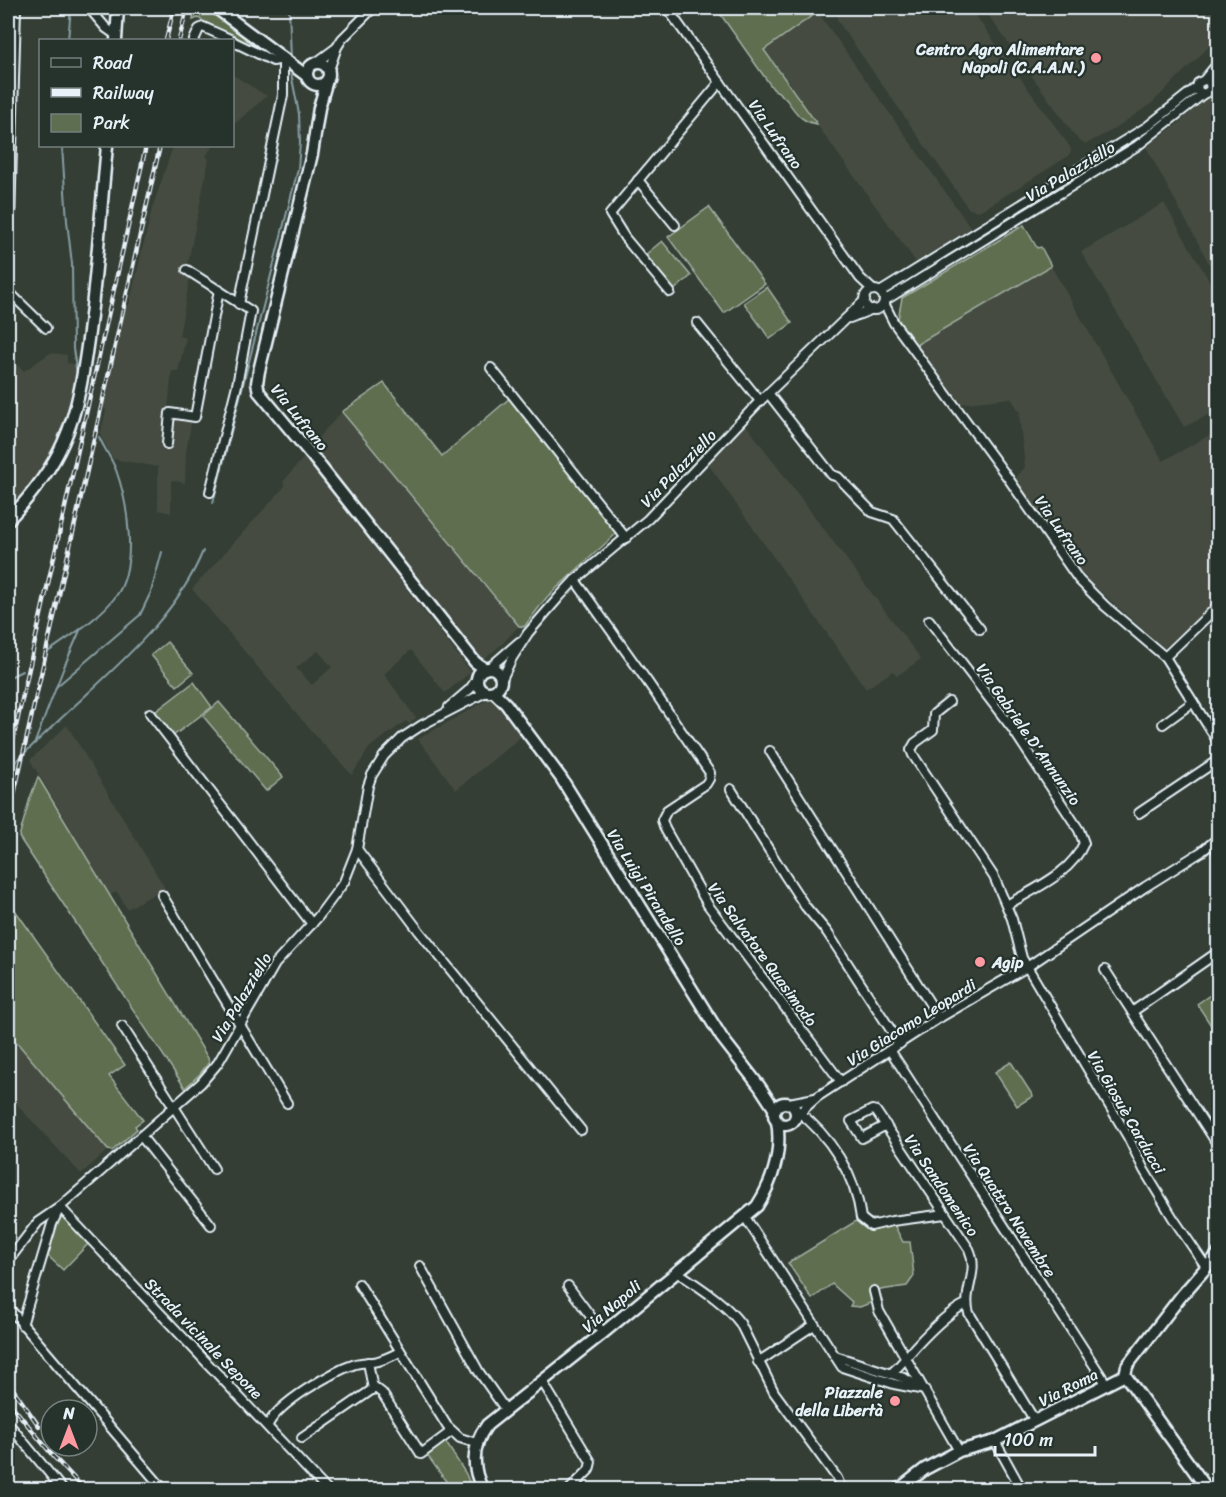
<svg xmlns="http://www.w3.org/2000/svg" width="1226" height="1497" font-family="Sriracha,sans-serif">
<style>
.built{fill:#444b3f;fill-rule:evenodd}
.green{fill:#5e6e50;stroke:#a3b0a4;stroke-width:1.5}
.lines{fill:none;stroke-linecap:round;stroke-linejoin:round}
.stream{stroke:#889fa5;stroke-width:2}
.street-casing{stroke:#e8f1f8;stroke-width:12}
.secondary-casing{stroke:#e8f1f8;stroke-width:15}
.street{stroke:#26332d;stroke-width:8}
.secondary{stroke:#26332d;stroke-width:10}
.rail-casing{stroke:#e8f1f8;stroke-width:4.5}
.rail{stroke:#26332d;stroke-width:2;stroke-dasharray:7;stroke-linecap:butt}
.poi-dot{fill:#ff9aa2;stroke:#26332d;stroke-width:2}
.labels{text-anchor:middle;stroke-width:4.5;stroke-linejoin:round;paint-order:stroke}
.poi-label{font-size:16px;font-weight:bold;fill:#e8f1f8;stroke:#26332d;text-anchor:end}
.street-label{font-size:16px;fill:#e8f1f8;stroke:#26332d}
</style>
<rect width="100%" height="100%" fill="#343e35"/>
<filter id="ink" filterUnits="userSpaceOnUse"><feTurbulence type="fractalNoise" baseFrequency=".0167" numOctaves="2"/><feDisplacementMap in="SourceGraphic" scale="12" xChannelSelector="R" yChannelSelector="G"/><feConvolveMatrix kernelMatrix="1 2 1 2 8 2 1 2 1" color-interpolation-filters="sRGB"/></filter>
<g filter="url(#ink)">
<g class="built">
<path d="M843 8H970L1070 147 1071 152 1067 157 987 207 978 211 969 209 837 20 838 13Z"/>
<path d="M983 8H1218V38L1151 104 1111 131 1086 144 1078 140Z"/>
<path d="M817 11 971 228 916 262 763 50Z"/>
<path d="M233 75 267 96 233 125Z"/>
<path d="M1206 98 1210 101 1218 122V280L1146 147 1179 123Z"/>
<path d="M173 146H213L206 156 209 159 188 263 190 277 179 336 186 338 178 371H172L168 408 193 413 186 452 185 483 171 480V513L158 510V467L113 459 100 435 106 411 103 405 125 307 129 305 152 209Z"/>
<path d="M1164 203 1218 296V410L1184 427 1081 252Z"/>
<path d="M1051 266 1163 461 1218 430V600L1164 648 1077 571 1015 479 1025 467 1019 415 1021 414 1011 398 959 404 916 345Z"/>
<path d="M50 353 67 355V363L80 365 71 410 48 464 8 516V357L24 371Z"/>
<path d="M342 412 519 626 501 645 481 661 414 574 311 445Z"/>
<path d="M744 422 921 659 897 676 893 671 866 689 708 464Z"/>
<path d="M304 457 471 672 445 693 411 650 384 674 416 718 409 724 406 721 370 747 352 775 313 733 192 589 285 486 283 482ZM318 651 332 667 312 685 296 668Z"/>
<path d="M494 696 523 735 456 790 418 739Z"/>
<path d="M67 725 165 888 127 909 117 892 110 895 30 760Z"/>
<path d="M8 1032 108 1150 81 1174 8 1095Z"/>
</g>
<g class="green">
<path d="M194 8H205L262 51 260 52 198 18 193 20Z"/>
<path d="M716 8H823L764 50 817 124C792 121 793 98 773 89Z"/>
<path d="M709 207 765 284 724 313 668 237Z"/>
<path d="M1024 225 1037 248 1041 247 1051 266 916 345 898 319 902 298Z"/>
<path d="M662 241 691 276 674 290 645 255Z"/>
<path d="M767 287 792 323 770 339 744 303Z"/>
<path d="M384 383 442 456 511 397 618 532 547 597 524 627 519 626 342 412Z"/>
<path d="M167 642 193 673 177 686 151 655Z"/>
<path d="M194 682 212 707 173 736 155 712Z"/>
<path d="M219 702 283 777 266 791 203 716Z"/>
<path d="M38 777 208 1058 209 1062 200 1074 185 1088 19 837 30 798Z"/>
<path d="M10 903 125 1065 109 1076 143 1120 135 1126 137 1129 112 1151 108 1150 8 1032V909Z"/>
<path d="M1213 993 1218 1002V1027L1214 1030 1197 1004Z"/>
<path d="M1011 1062 1033 1096 1017 1106 995 1072Z"/>
<path d="M62 1215H65L90 1242 63 1270 48 1256 58 1220Z"/>
<path d="M861 1218 892 1221 903 1242H910L914 1276 907 1286 874 1291 875 1301 860 1307 850 1306 852 1302 832 1284 812 1299 788 1263Z"/>
<path d="M445 1441 466 1474 472 1489H440L448 1484 427 1455Z"/>
</g>
<g class="lines">
<g class="stream">
<path d="M289 8 291 59"/>
<path d="M68 40 71 8"/>
<path d="M62 146 67 221 72 264 73 349 77 374"/>
<path d="M213 503 298 169 300 142 299 114 291 73"/>
<path d="M48 652C70 636 100 618 116 596 138 566 128 503 116 470 112 459 104 448 99 437"/>
<path d="M8 678 22 671"/>
<path d="M56 687 140 615 151 592 162 552"/>
<path d="M35 742 64 667 81 628"/>
<path d="M8 769C33 745 59 720 85 696 130 654 179 610 203 551"/>
</g>
<g class="street-casing">
<g id="street">
<path d="M89 8 106 28 116 35"/>
<path d="M667 8 860 278 873 290"/>
<path d="M194 40 199 29 203 27 232 40"/>
<path d="M232 41 273 61 283 59V95L239 304"/>
<path d="M317 62 336 48"/>
<path d="M329 70 337 47 342 39 373 8"/>
<path d="M1204 80 1209 81 1211 88 1208 92 1203 94 1197 90 1198 83 1204 80 1218 63"/>
<path d="M1211 86 1218 76"/>
<path d="M638 180 675 225"/>
<path d="M187 270 251 311 237 385 210 492"/>
<circle cx="874" cy="300" r="10"/>
<path d="M8 291 16 8"/>
<path d="M8 291 46 328"/>
<path d="M670 292 625 238 610 214 720 82"/>
<path d="M880 292 1148 126 1197 87"/>
<path d="M884 301 1137 146 1203 94"/>
<path d="M884 303 894 323 1008 478 1079 580 1105 606 1165 657 1218 742"/>
<path d="M850 318 873 309"/>
<path d="M697 323 760 401"/>
<path d="M491 368 626 538"/>
<path d="M768 393 832 475 838 477 872 512 893 519 980 629"/>
<path d="M167 444 170 413 195 417 219 290"/>
<path d="M575 580 647 681 710 773 709 779 706 784 667 810 662 820 665 829 708 905 841 1082"/>
<path d="M929 620 1012 728 1079 830 1084 843C1071 874 1035 888 1007 905"/>
<path d="M1165 657 1218 606"/>
<path d="M489 668 519 642"/>
<path d="M501 681 512 658 528 633 560 596 575 580 648 519 760 401 865 300"/>
<path d="M949 702 934 714 933 730 915 743 911 750 913 755 994 877 1012 919 1022 958 1128 1137 1144 1170 1173 1218 1207 1268"/>
<path d="M449 707 470 689 476 680"/>
<path d="M150 713 312 924"/>
<path d="M1163 724 1193 702"/>
<path d="M770 751 939 1018"/>
<path d="M731 789 784 874 805 906 827 932 900 1044"/>
<path d="M1139 813 1218 760"/>
<path d="M1218 838 1216 847 1218 854"/>
<path d="M357 849 419 931 581 1130"/>
<path d="M162 895 287 1103"/>
<path d="M1105 970 1218 1145"/>
<path d="M1132 1012 1218 952"/>
<path d="M122 1026 214 1169"/>
<path d="M890 1050 1107 1385"/>
<path d="M789 1103 815 1098"/>
<path d="M796 1110C830 1135 856 1176 861 1218L871 1226 892 1221 945 1214"/>
<path d="M795 1117 817 1097 939 1018 1027 967 1145 887 1201 852 1217 839"/>
<path d="M886 1125 862 1138 851 1121 872 1110 876 1111 969 1249C980 1273 962 1290 969 1313L1035 1421"/>
<path d="M141 1136 211 1225"/>
<path d="M745 1217 842 1367 894 1384 925 1390"/>
<path d="M8 1261 38 1222 60 1207 141 1136 201 1083 218 1063 275 964 318 917 344 882 357 849 368 786 372 775 384 756 402 738 422 725 486 692"/>
<path d="M420 1266 479 1372 505 1409"/>
<path d="M676 1271C699 1287 723 1301 740 1323L774 1392 837 1478 842 1490"/>
<path d="M359 1284 447 1426 460 1438 476 1443"/>
<path d="M568 1286 603 1333"/>
<path d="M874 1291 879 1311 959 1451"/>
<path d="M8 1307 164 1490"/>
<path d="M22 1325 52 1224 60 1207 327 1490"/>
<path d="M835 1356 904 1378 919 1387"/>
<path d="M758 1362 814 1325"/>
<path d="M890 1374C901 1366 907 1356 916 1346 928 1333 950 1311 966 1304"/>
<path d="M542 1381 591 1462 589 1470 569 1490"/>
<path d="M373 1386 382 1393 421 1454 452 1431"/>
<path d="M8 1423 63 1490"/>
<path d="M268 1425C278 1403 332 1372 355 1364 363 1362 371 1363 378 1361 386 1359 393 1355 400 1352"/>
<path d="M302 1438 373 1389 368 1362"/>
<path d="M995 1441 1022 1490"/>
</g>
</g>
<g class="secondary-casing">
<g id="secondary">
<path d="M216 8 307 76"/>
<path d="M116 40 118 8"/>
<circle cx="318" cy="74" r="11"/>
<path d="M327 80 319 108 312 154 259 371 257 383 259 392 313 457 475 662 485 669"/>
<path d="M8 520C30 497 50 472 63 443 79 408 84 369 89 332 97 270 101 208 107 146"/>
<circle cx="489" cy="680" r="12"/>
<path d="M494 692 506 704 561 778 722 1038 760 1087 775 1110"/>
<circle cx="785" cy="1114" r="11"/>
<path d="M1125 1375 1127 1366 1182 1295 1218 1254"/>
<path d="M1125 1375 1208 1490"/>
<path d="M483 1490C471 1467 472 1445 487 1425L603 1333 757 1206C773 1181 782 1151 777 1121"/>
<path d="M898 1490 925 1469 959 1451 995 1441 1125 1375"/>
</g>
</g>
<use href="#street" class="street"/>
<use href="#secondary" class="secondary"/>
<g class="rail-casing">
<g id="rail">
<path d="M166 40 174 8"/>
<path d="M179 40 187 8"/>
<path d="M8 762 146 146"/>
<path d="M8 821 160 146"/>
<path d="M8 1382 39 1426"/>
<path d="M8 1401 54 1457 85 1490"/>
</g>
</g>
<use href="#rail" class="rail"/>
</g>
</g>
<g class="poi-dot">
<circle cx="1096" cy="58" r="6"/>
<circle cx="980" cy="962" r="6"/>
<circle cx="895" cy="1401" r="6"/>
</g>
<g class="labels">
<g class="poi-label">
<text x="1084" y="55">Centro Agro Alimentare<tspan x="1084" dy="18">Napoli (C.A.A.N.)</tspan></text>
<text x="992" y="968" text-anchor="start">Agip</text>
<text x="883" y="1398">Piazzale<tspan x="883" dy="18">della Libertà</tspan></text>
</g>
<g class="street-label">
<text transform="translate(776 134) rotate(55)" y="6">Via Lufrano</text>
<text transform="translate(1070 171) rotate(-31)" y="6">Via Palazziello</text>
<text transform="translate(300 417) rotate(51)" y="6">Via Lufrano</text>
<text transform="translate(678 468) rotate(-46)" y="6">Via Palazziello</text>
<text transform="translate(1062 530) rotate(55)" y="6">Via Lufrano</text>
<text transform="translate(1029 734) rotate(55)" y="6">Via Gabriele D'Annunzio</text>
<text transform="translate(647 887) rotate(58)" y="6">Via Luigi Pirandello</text>
<text transform="translate(763 954) rotate(54)" y="6">Via Salvatore Quasimodo</text>
<text transform="translate(241 997) rotate(-59)" y="6">Via Palazziello</text>
<text transform="translate(911 1022) rotate(-32)" y="6">Via Giacomo Leopardi</text>
<text transform="translate(1127 1112) rotate(60)" y="6">Via Giosuè Carducci</text>
<text transform="translate(942 1185) rotate(56)" y="6">Via Sandomenico</text>
<text transform="translate(1010 1210) rotate(57)" y="6">Via Quattro Novembre</text>
<text transform="translate(611 1306) rotate(-40)" y="6">Via Napoli</text>
<text transform="translate(204 1338) rotate(46)" y="6">Strada vicinale Sepone</text>
<text transform="translate(1068 1387) rotate(-27)" y="6">Via Roma</text>
</g>
</g>
<rect width="1226" height="1497" fill="none" stroke="#26332d" stroke-width="30"/>
<rect x="15" y="15" width="1196" height="1467" fill="none" stroke="#e8f1f8" stroke-width="2" filter="url(#ink)"/>
<rect x="39" y="39" width="195" height="108" fill="#26332d" stroke="#747f7e" stroke-width="1.5"/>
<rect x="51" y="58" width="30" height="9" fill="#26332d" stroke="#747f7e" stroke-width="1.5"/>
<text x="93" y="69" font-size="18" fill="#e8f1f8">Road</text>
<rect x="51" y="88" width="30" height="9" fill="#e8f1f8" stroke="#747f7e" stroke-width="1.5"/>
<text x="93" y="99" font-size="18" fill="#e8f1f8">Railway</text>
<rect x="51" y="114" width="30" height="18" fill="#5e6e50" stroke="#747f7e" stroke-width="1.5"/>
<text x="93" y="129" font-size="18" fill="#e8f1f8">Park</text>
<g transform="translate(69 1428)"><circle r="28" fill="#26332d" stroke="#747f7e" stroke-width="1.5"/>
<path d="M0-4.5L10 22L0 15L-10 22Z" fill="#ff9aa2"/>
<text y="-9" font-size="16" font-weight="bold" text-anchor="middle" fill="#e8f1f8">N</text>
</g>
<path d="M995 1446v9h100v-9" fill="none" stroke="#e8f1f8" stroke-width="3"/>
<text x="1004" y="1446" font-size="18" fill="#e8f1f8" stroke="#26332d" stroke-width="4.5" paint-order="stroke">100 m</text>
</svg>
